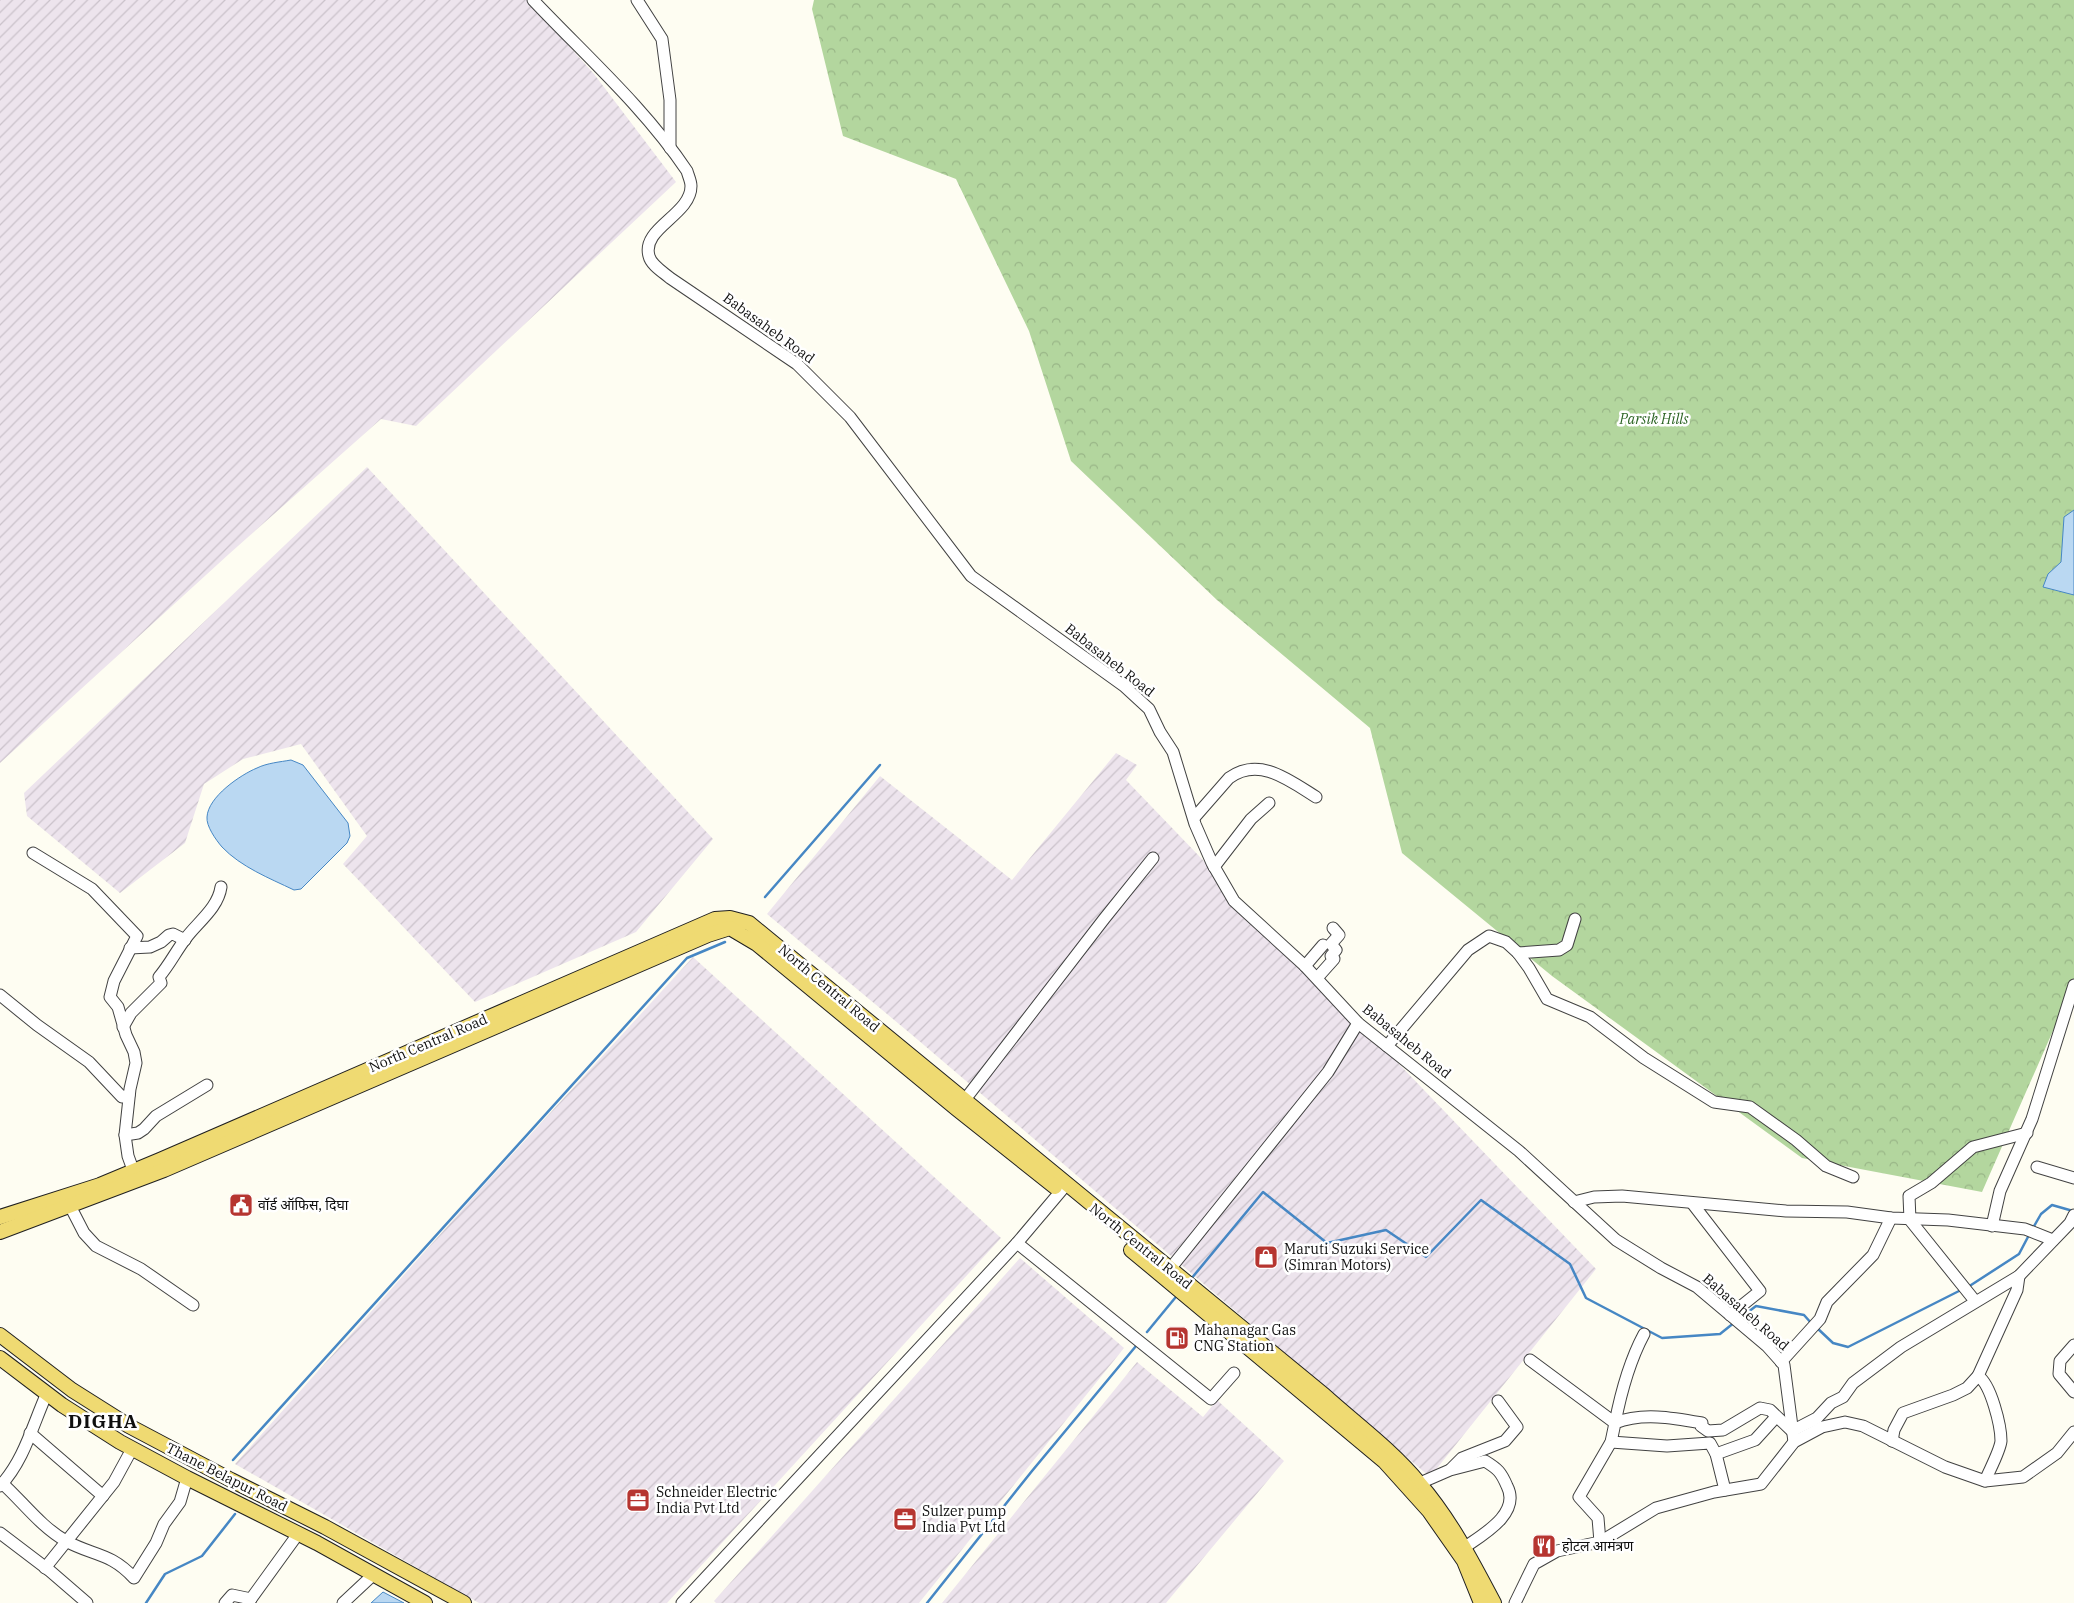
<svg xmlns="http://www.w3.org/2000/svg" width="2074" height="1603" font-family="'IBM Plex Serif','Noto Sans Devanagari',serif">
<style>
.industrial{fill:url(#industrial-furrows)}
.forest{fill:url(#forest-crowns)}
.water{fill:#bad8f2;stroke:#4687c4}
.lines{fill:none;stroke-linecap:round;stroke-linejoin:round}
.stream{stroke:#4687c4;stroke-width:2.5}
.minor-casing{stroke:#424242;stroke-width:13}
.major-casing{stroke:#202020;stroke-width:16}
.minor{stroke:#fff;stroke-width:11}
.major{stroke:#efda72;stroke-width:14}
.labels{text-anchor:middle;stroke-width:5;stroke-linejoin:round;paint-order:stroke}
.street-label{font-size:14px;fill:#0f0f0f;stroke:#fff}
.park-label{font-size:14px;font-style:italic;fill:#2b6323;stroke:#fff}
.poi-label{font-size:14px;fill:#0f0f0f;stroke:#fff;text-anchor:start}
.district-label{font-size:19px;font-weight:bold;letter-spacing:1px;fill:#0f0f0f;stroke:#fff}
</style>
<defs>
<pattern id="industrial-furrows" width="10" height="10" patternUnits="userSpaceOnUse" patternTransform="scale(1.25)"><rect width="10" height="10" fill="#ede4ed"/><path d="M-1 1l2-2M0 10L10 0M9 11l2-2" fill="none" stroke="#cac2ca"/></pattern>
<pattern id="forest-crowns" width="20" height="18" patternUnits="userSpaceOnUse" patternTransform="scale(1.25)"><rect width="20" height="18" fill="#b3d69e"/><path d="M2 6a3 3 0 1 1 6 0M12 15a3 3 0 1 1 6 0" fill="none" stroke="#99b687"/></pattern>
</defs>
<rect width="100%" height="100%" fill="#fefdf2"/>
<g class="industrial">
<path d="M0 0H528L594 74 676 182 416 426 381 419 229 554 0 763Z"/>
<path d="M367 467 713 839 636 932 475 1002 343 864 367 836 301 744 243 759 204 784 185 843 120 893 27 816 24 793Z"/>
<path d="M1116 753 1137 765 1126 780 1596 1269 1430 1477 911 1034 767 914 880 776 1012 880Z"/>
<path d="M693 957 1001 1238 667 1603H479L235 1464 486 1183Z"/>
<path d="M1020 1258 1124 1348 919 1603H716L714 1601Z"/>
<path d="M1137 1362 1203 1417 1217 1400 1284 1461 1166 1603H942Z"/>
</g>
<path class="forest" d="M814 0H2074V983L1982 1192 1802 1158 1552 976 1402 853 1370 728 1217 600 1071 461 1029 331 956 179 843 136 812 9Z"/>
<g class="water">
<path d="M2074 510V595L2043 587 2048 574 2061 562 2064 517Z"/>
<path d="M291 760 303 765 348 823 350 836 347 843 301 889 294 890C269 878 241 867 222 847 216 840 206 826 207 817 208 797 240 775 257 768 267 763 280 762 291 760Z"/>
<path d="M383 1592 404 1603H371Z"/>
</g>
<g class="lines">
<g class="stream">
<path d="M765 897 880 765"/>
<path d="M2033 1228 2041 1214 2052 1205 2073 1211"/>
<path d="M1191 1279 1263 1192 1327 1243 1386 1230 1426 1257 1481 1200 1570 1264 1586 1298 1662 1338 1720 1334 1735 1322"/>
<path d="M1968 1287 2019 1254 2029 1235"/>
<path d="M1739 1319 1756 1306 1804 1315 1812 1324"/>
<path d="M1816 1327 1833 1343 1848 1347 1961 1290"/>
<path d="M1147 1332 1175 1298"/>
<path d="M233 1460 687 958 725 942"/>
<path d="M146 1603 165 1574 202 1556 235 1514"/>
<path d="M927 1603 1032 1471 1136 1346"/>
</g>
<g class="minor-casing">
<g id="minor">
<path d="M533 0C586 56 644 107 687 171 688 175 691 181 691 186 691 215 641 228 649 256 651 265 663 272 670 278L797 364 850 417 971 576 1124 686 1149 709 1160 732 1173 752 1195 824 1212 863 1234 901 1305 966 1358 1023 1519 1151 1616 1240 1661 1268 1697 1287 1767 1346 1784 1365 1794 1442"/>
<path d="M637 0 662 39 670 100V148"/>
<path d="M1194 818 1229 778C1259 756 1289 780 1316 797"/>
<path d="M33 853 92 889 137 936 114 981 110 997 118 1007 126 1035 134 1052 136 1063 130 1089 125 1135 128 1156 136 1178"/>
<path d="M1214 867 1251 819 1269 803"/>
<path d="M130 948 150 947 161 942 169 935 173 934 185 940"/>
<path d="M1518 953 1559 950 1567 945 1575 919"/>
<path d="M1305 966 1323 945"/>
<path d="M1317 978 1334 959 1331 956 1336 950 1331 944 1339 935 1333 928"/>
<path d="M0 995 37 1025 89 1062 122 1097 129 1095"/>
<path d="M123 1027 131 1013 161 983 159 977C170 964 176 951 186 938 198 922 218 908 221 887"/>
<path d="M1387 1046 1468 950 1489 936 1506 942 1518 953 1529 968 1547 999 1590 1017 1644 1058 1714 1102 1750 1107 1796 1140 1826 1166 1853 1177"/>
<path d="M960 1106 1104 919 1153 858"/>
<path d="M125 1135 138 1133 144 1129 156 1116 207 1085"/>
<path d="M2037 1167 2074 1178"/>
<path d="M67 1200 84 1233 96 1246 141 1269 193 1305"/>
<path d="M1574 1202 1594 1197 1622 1196 1786 1211 1847 1212 1891 1218 1948 1220 2025 1229 2053 1240"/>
<path d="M1692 1203 1760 1291 1730 1315"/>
<path d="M1992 1226 2000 1191 2032 1119 2074 985"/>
<path d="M1017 1243 1211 1399 1234 1373"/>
<path d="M1166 1274 1328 1072 1358 1023"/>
<path d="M1975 1301 1910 1220 1909 1196 1931 1183 1973 1147 2027 1133"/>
<path d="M2074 1345 2060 1361 2059 1374 2074 1392"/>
<path d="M1530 1360 1615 1423C1621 1392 1629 1362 1644 1334"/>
<path d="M1781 1362 1820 1319 1827 1302 1873 1255 1891 1218"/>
<path d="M1978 1376 2017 1290 2019 1276"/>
<path d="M30 1433 103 1496"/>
<path d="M1892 1441 1894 1430 1903 1413 1953 1395 1967 1388 1978 1376C1991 1384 2001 1426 2001 1441 2000 1451 1989 1471 1985 1481"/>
<path d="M1611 1442 1667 1446 1710 1443 1716 1454 1755 1440 1776 1417"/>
<path d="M1716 1454 1725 1490"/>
<path d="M1451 1469 1462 1458 1505 1441 1517 1427 1498 1401"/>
<path d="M2 1483C23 1502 41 1527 66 1541 93 1556 110 1552 134 1578L156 1543 164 1524 180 1502 187 1478"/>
<path d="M1420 1483 1450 1470 1485 1461C1498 1469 1501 1472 1507 1486 1521 1513 1484 1534 1465 1547"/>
<path d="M0 1486C24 1461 33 1424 47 1393"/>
<path d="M0 1533 50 1571 87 1603"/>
<path d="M1600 1542 1598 1518 1579 1497 1611 1442 1615 1423C1642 1412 1674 1418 1702 1423L1701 1426 1708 1431 1723 1430 1760 1408 1770 1410 1792 1431 1817 1418 1831 1403 1843 1397 1853 1383 1901 1347 2019 1276 2070 1223 2074 1215"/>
<path d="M45 1568 114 1482 132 1449"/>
<path d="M225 1603 232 1595 251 1599"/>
<path d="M248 1603 298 1534"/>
<path d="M343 1603 374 1574"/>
<path d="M682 1603 1017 1243 1066 1185"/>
<path d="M1515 1603 1534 1564 1557 1551 1600 1542 1656 1508 1714 1492 1761 1484 1794 1442 1822 1427 1845 1422 1863 1426 1945 1467 1985 1481 2023 1477 2057 1453 2074 1432"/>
</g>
</g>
<g class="major-casing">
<g id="major">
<path d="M0 1217 100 1185 160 1160 715 919 730 918 749 923 1324 1395C1356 1424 1392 1450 1419 1483 1450 1519 1472 1561 1494 1603"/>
<path d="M0 1232 164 1170 708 935 730 928 757 944 957 1109 1055 1187"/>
<path d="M1131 1250 1384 1461 1429 1511 1464 1561 1481 1603"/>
<path d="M0 1335 72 1390 129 1426 231 1480 325 1527 464 1603"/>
<path d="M0 1358 62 1405 120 1442 187 1478 317 1543 425 1603"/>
</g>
</g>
<use href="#minor" class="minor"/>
<use href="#major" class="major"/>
</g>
<defs>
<g id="civic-square" transform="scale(1.25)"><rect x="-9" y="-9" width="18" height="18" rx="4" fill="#b63530" stroke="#fff"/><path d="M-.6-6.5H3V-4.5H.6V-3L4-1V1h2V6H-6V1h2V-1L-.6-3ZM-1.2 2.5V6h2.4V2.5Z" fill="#fff"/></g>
<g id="shop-square" transform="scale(1.25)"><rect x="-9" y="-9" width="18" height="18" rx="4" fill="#b63530" stroke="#fff"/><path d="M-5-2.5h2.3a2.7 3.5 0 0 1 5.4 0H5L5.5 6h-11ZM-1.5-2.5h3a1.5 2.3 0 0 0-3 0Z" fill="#fff"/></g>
<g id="fuel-square" transform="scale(1.25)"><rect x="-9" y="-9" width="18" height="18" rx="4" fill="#b63530" stroke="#fff"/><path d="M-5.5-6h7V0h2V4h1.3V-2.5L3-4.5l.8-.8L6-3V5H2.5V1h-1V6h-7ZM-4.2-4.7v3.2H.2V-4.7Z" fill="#fff"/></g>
<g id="office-square" transform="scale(1.25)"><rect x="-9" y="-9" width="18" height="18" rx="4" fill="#b63530" stroke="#fff"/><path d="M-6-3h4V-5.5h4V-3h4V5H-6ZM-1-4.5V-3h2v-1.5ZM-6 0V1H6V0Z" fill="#fff"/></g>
<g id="restaurant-square" transform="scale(1.25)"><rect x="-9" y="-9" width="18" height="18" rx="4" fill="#b63530" stroke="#fff"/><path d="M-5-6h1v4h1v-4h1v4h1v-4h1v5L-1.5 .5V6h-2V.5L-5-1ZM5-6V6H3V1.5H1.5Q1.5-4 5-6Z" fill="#fff"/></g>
</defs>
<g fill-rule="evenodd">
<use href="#civic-square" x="241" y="1205"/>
<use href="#shop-square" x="1266" y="1257"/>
<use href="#fuel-square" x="1177" y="1338"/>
<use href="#office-square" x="638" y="1500"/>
<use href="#office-square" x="905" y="1519"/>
<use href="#restaurant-square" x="1544" y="1546"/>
</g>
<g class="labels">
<g class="street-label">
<text transform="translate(769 328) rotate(36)" y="5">Babasaheb Road</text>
<text transform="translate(1110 660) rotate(38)" y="5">Babasaheb Road</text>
<text transform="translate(829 988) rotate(40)" y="5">North Central Road</text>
<text transform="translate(1407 1041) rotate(39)" y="5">Babasaheb Road</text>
<text transform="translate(428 1043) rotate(-23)" y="5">North Central Road</text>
<text transform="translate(1141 1246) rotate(39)" y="5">North Central Road</text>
<text transform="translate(1746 1312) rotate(41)" y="5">Babasaheb Road</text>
<text transform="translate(227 1477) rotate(27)" y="5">Thane Belapur Road</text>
</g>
<g class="park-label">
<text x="1654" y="424">Parsik Hills</text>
</g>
<g class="poi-label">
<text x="258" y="1210">वॉर्ड ऑफिस, दिघा</text>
<text x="1284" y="1254">Maruti Suzuki Service<tspan x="1284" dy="16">(Simran Motors)</tspan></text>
<text x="1194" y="1335">Mahanagar Gas<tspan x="1194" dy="16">CNG Station</tspan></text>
<text x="656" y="1497">Schneider Electric<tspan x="656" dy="16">India Pvt Ltd</tspan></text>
<text x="922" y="1516">Sulzer pump<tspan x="922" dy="16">India Pvt Ltd</tspan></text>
<text x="1562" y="1551">होटल आमंत्रण</text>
</g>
<g class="district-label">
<text x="103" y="1428">DIGHA</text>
</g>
</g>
</svg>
